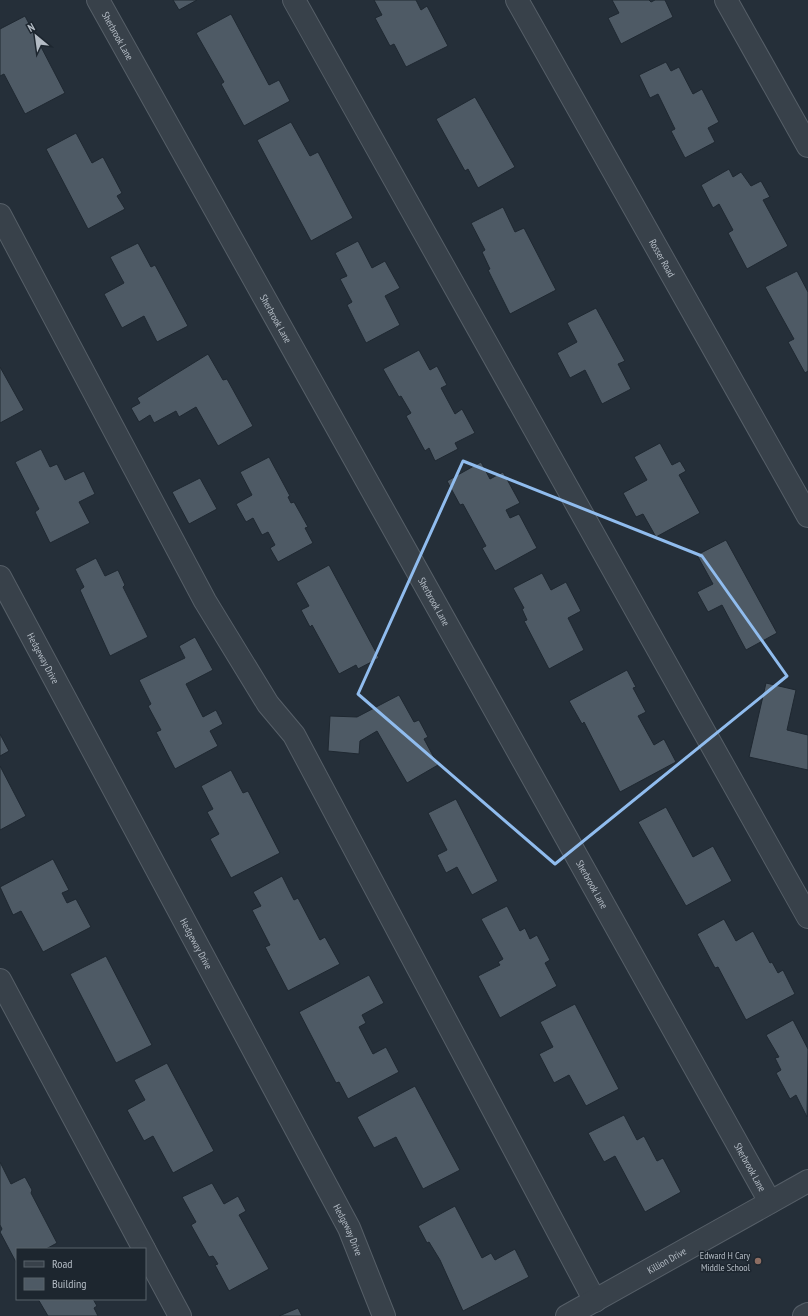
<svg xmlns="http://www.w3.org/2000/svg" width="808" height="1316" font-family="'PT Sans Narrow',sans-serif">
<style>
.building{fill:#4e5a65;stroke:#1f2831}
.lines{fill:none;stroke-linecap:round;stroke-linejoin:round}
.minor-casing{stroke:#565f68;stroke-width:24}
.minor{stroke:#38414a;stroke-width:22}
.marked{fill:none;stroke:#90bcee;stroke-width:3;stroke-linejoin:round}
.education-dot{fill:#8d6e63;stroke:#1d262f;stroke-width:1.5}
.labels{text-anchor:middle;stroke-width:3;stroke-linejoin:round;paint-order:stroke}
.street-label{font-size:10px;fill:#b4bcc5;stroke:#1d262f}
.poi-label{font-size:10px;fill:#b4bcc5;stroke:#1d262f;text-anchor:end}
</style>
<rect width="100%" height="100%" fill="#252f39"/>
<g class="building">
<path d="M173 0H197L179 10Z"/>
<path d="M374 0H416L421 10 427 6 448 46 406 67 394 44 390 46 375 18 382 15Z"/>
<path d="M612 0H649L651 2 655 0H665L673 17 621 44 608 18 619 13Z"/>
<path d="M231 14 269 85 279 80 290 101 244 126 221 84 224 82 196 33Z"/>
<path d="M25 16 65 93 25 114 4 74 0 76V29Z"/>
<path d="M666 62 671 71 679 67 693 94 702 89 719 122 708 128 715 142 685 158 671 131 675 129 658 94 650 98 639 75Z"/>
<path d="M475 97 515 167 478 188 468 169 465 171 436 119Z"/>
<path d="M291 122 310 156 318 152 353 218 311 241 257 140Z"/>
<path d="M76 133 92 163 103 157 122 193 117 196 125 209 88 229 46 149Z"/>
<path d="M729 169 733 177 741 172 751 186 761 181 770 197 763 200 788 246 747 269 728 233 733 230 719 204 713 208 701 185Z"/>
<path d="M503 207 515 232 524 228 556 290 510 314 488 270 490 269 482 252 485 250 471 223Z"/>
<path d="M358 241 372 268 385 261 400 288 385 296 400 325 366 343 347 305 352 302 340 279 347 276 335 253Z"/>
<path d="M138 243 151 267 155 265 188 326 157 342 144 316 122 328 104 294 124 283 110 257Z"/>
<path d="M797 271 808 292V371L805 373 788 342 794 339 765 287Z"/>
<path d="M596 308 625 361 618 364 631 389 602 404 585 370 570 378 557 353 577 342 567 323Z"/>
<path d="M419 350 430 370 437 366 447 385 441 388 455 414 462 409 475 433 455 443 458 449 435 461 429 448 425 451 406 416 411 413 401 396 399 397 383 369Z"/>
<path d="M208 354 223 380 227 379 253 426 218 446 196 407 179 417 176 411 154 423 150 415 139 422 131 408 140 403 137 398Z"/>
<path d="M0 367 24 410 0 423Z"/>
<path d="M660 443 672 465 680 461 686 471 679 475 700 513 656 537 643 514 636 517 623 493 647 480 634 457Z"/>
<path d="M41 449 50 467 57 464 65 480 84 471 95 494 79 502 90 523 50 543 35 512 39 509 15 462Z"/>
<path d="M269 457 290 496 288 497 291 503 294 502 308 527 305 528 313 543 278 562 270 548 275 545 268 532 262 535 253 518 246 522 236 504 252 495 240 472Z"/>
<path d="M481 462 490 479 503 472 520 503 506 510 510 518 519 514 537 548 495 571 482 548 486 546 463 504 460 505 447 481Z"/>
<path d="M200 478 217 509 189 524 172 492Z"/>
<path d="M726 540 777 633 746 650 722 605 708 612 697 592 713 584 697 555Z"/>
<path d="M96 558 105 576 118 570 125 585 123 587 148 637 110 656 80 590 84 587 75 569Z"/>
<path d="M329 565 379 658 358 669 356 665 339 674 312 625 310 627 301 610 309 606 296 583Z"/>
<path d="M542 573 551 590 566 582 581 611 568 618 584 650 549 669 524 621 527 620 522 609 524 608 513 588Z"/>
<path d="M195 637 213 670 186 684 203 717 216 710 223 724 210 731 218 746 175 769 156 732 161 730 148 706 151 704 139 680 185 658 179 646Z"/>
<path d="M627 670 636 687 633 688 646 712 638 716 654 745 664 739 676 762 620 792 584 722 582 724 569 701Z"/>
<path d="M766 683 796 690 787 730 808 735V770L749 757Z"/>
<path d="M399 695 414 722 419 720 428 737 424 739 438 765 407 783 377 731 360 741 359 754 328 751 330 716 357 717Z"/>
<path d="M0 734 9 751 0 756Z"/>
<path d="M0 766 26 816 0 830Z"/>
<path d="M231 770 243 793 248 791 280 853 231 878 210 839 219 834 207 812 213 809 201 786Z"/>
<path d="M456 799 498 881 472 895 457 867 446 873 437 855 447 850 428 813Z"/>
<path d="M666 807 693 857 713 846 732 881 686 906 638 822Z"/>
<path d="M53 859 69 890 62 893 67 903 76 899 91 927 43 952 21 911 13 915 0 887Z"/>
<path d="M282 876 294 900 298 898 320 940 325 937 340 964 288 991 265 947 270 945 252 910 261 906 253 892Z"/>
<path d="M507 906 520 931 525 928 530 939 537 935 550 960 545 963 557 986 500 1018 478 976 500 965 498 962 503 959 481 919Z"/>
<path d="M724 919 736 941 753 931 770 963 772 962 778 973 783 970 795 994 746 1020 718 967 715 968 697 934Z"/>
<path d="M106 956 152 1045 116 1063 70 974Z"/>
<path d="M369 975 384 1003 362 1015 366 1023 359 1027 373 1054 386 1047 399 1072 348 1099 339 1082 336 1083 299 1012Z"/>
<path d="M575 1004 619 1089 586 1106 569 1075 554 1083 539 1054 553 1047 540 1022Z"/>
<path d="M793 1020 808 1049 807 1117 796 1095 790 1099 776 1073 781 1070 775 1058 779 1057 766 1035Z"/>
<path d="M167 1063 214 1151 173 1173 153 1136 144 1141 127 1110 145 1100 134 1080Z"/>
<path d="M415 1086 460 1170 423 1189 396 1137 374 1148 357 1117Z"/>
<path d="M624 1115 637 1140 644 1136 657 1161 663 1158 681 1192 645 1212 615 1156 604 1162 588 1133Z"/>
<path d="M0 1162 11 1184 25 1177 32 1190 31 1193 57 1243 46 1249H17V1264L0 1232 2 1229 0 1225Z"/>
<path d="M212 1183 224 1204 238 1196 246 1211 239 1215 269 1269 229 1291 215 1265 218 1264 213 1256 209 1257 191 1225 196 1222 182 1197Z"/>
<path d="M455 1206 482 1258 491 1253 495 1260 515 1249 529 1277 463 1311 440 1260 429 1242 427 1243 418 1226Z"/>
<path d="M38 1299H93L97 1306 94 1308 98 1316H48Z"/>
<path d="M298 1308 302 1316H279Z"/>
</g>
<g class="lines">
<g class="minor-casing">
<g id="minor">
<path id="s1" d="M98 0 770 1202"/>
<path d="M294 0 808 917"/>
<path id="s2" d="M517 0 808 516"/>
<path d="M726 0 808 146"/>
<path d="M0 215 205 601 268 704 294 735 595 1301"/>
<path id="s3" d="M0 577 349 1228 384 1316"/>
<path d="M0 980 144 1249"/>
<path d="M145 1251 180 1316"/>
<path id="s4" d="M567 1316 808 1181"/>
<path d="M804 1316 808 1314"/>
</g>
</g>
<use href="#minor" class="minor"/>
</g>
<path class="marked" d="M463 461 702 556 787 676 555 864 358 694Z"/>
<circle class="education-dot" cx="758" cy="1261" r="4"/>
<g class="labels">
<g class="street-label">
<text dy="4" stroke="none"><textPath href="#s1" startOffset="41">Sherbrook Lane</textPath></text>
<text dy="4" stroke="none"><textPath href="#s2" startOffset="296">Rosser Road</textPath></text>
<text dy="4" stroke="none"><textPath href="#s1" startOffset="365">Sherbrook Lane</textPath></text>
<text dy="4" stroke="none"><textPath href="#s1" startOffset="689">Sherbrook Lane</textPath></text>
<text dy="4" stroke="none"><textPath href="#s3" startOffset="92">Hedgeway Drive</textPath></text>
<text dy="4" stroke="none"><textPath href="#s1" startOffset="1013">Sherbrook Lane</textPath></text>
<text dy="4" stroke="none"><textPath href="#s3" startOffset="416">Hedgeway Drive</textPath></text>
<text dy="4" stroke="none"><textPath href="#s1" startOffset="1337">Sherbrook Lane</textPath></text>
<text dy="4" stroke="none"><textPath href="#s3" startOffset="740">Hedgeway Drive</textPath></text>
<text dy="4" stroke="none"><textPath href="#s4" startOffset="114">Killion Drive</textPath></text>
</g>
<g class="poi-label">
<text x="750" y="1259">Edward H Cary<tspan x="750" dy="12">Middle School</tspan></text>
</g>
</g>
<rect x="16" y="1248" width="130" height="52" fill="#1d262f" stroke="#59626b"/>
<rect x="24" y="1261" width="20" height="6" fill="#38414a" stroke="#59626b"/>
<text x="52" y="1268" font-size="12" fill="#b4bcc5">Road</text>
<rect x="24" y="1278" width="20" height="12" fill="#4e5a65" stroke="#59626b"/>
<text x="52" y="1288" font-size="12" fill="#b4bcc5">Building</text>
<g transform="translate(36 36) rotate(331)" stroke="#1d262f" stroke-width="3" paint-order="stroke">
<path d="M0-3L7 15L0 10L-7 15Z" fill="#b4bcc5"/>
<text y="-6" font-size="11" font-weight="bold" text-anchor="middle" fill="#b4bcc5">N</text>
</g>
</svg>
